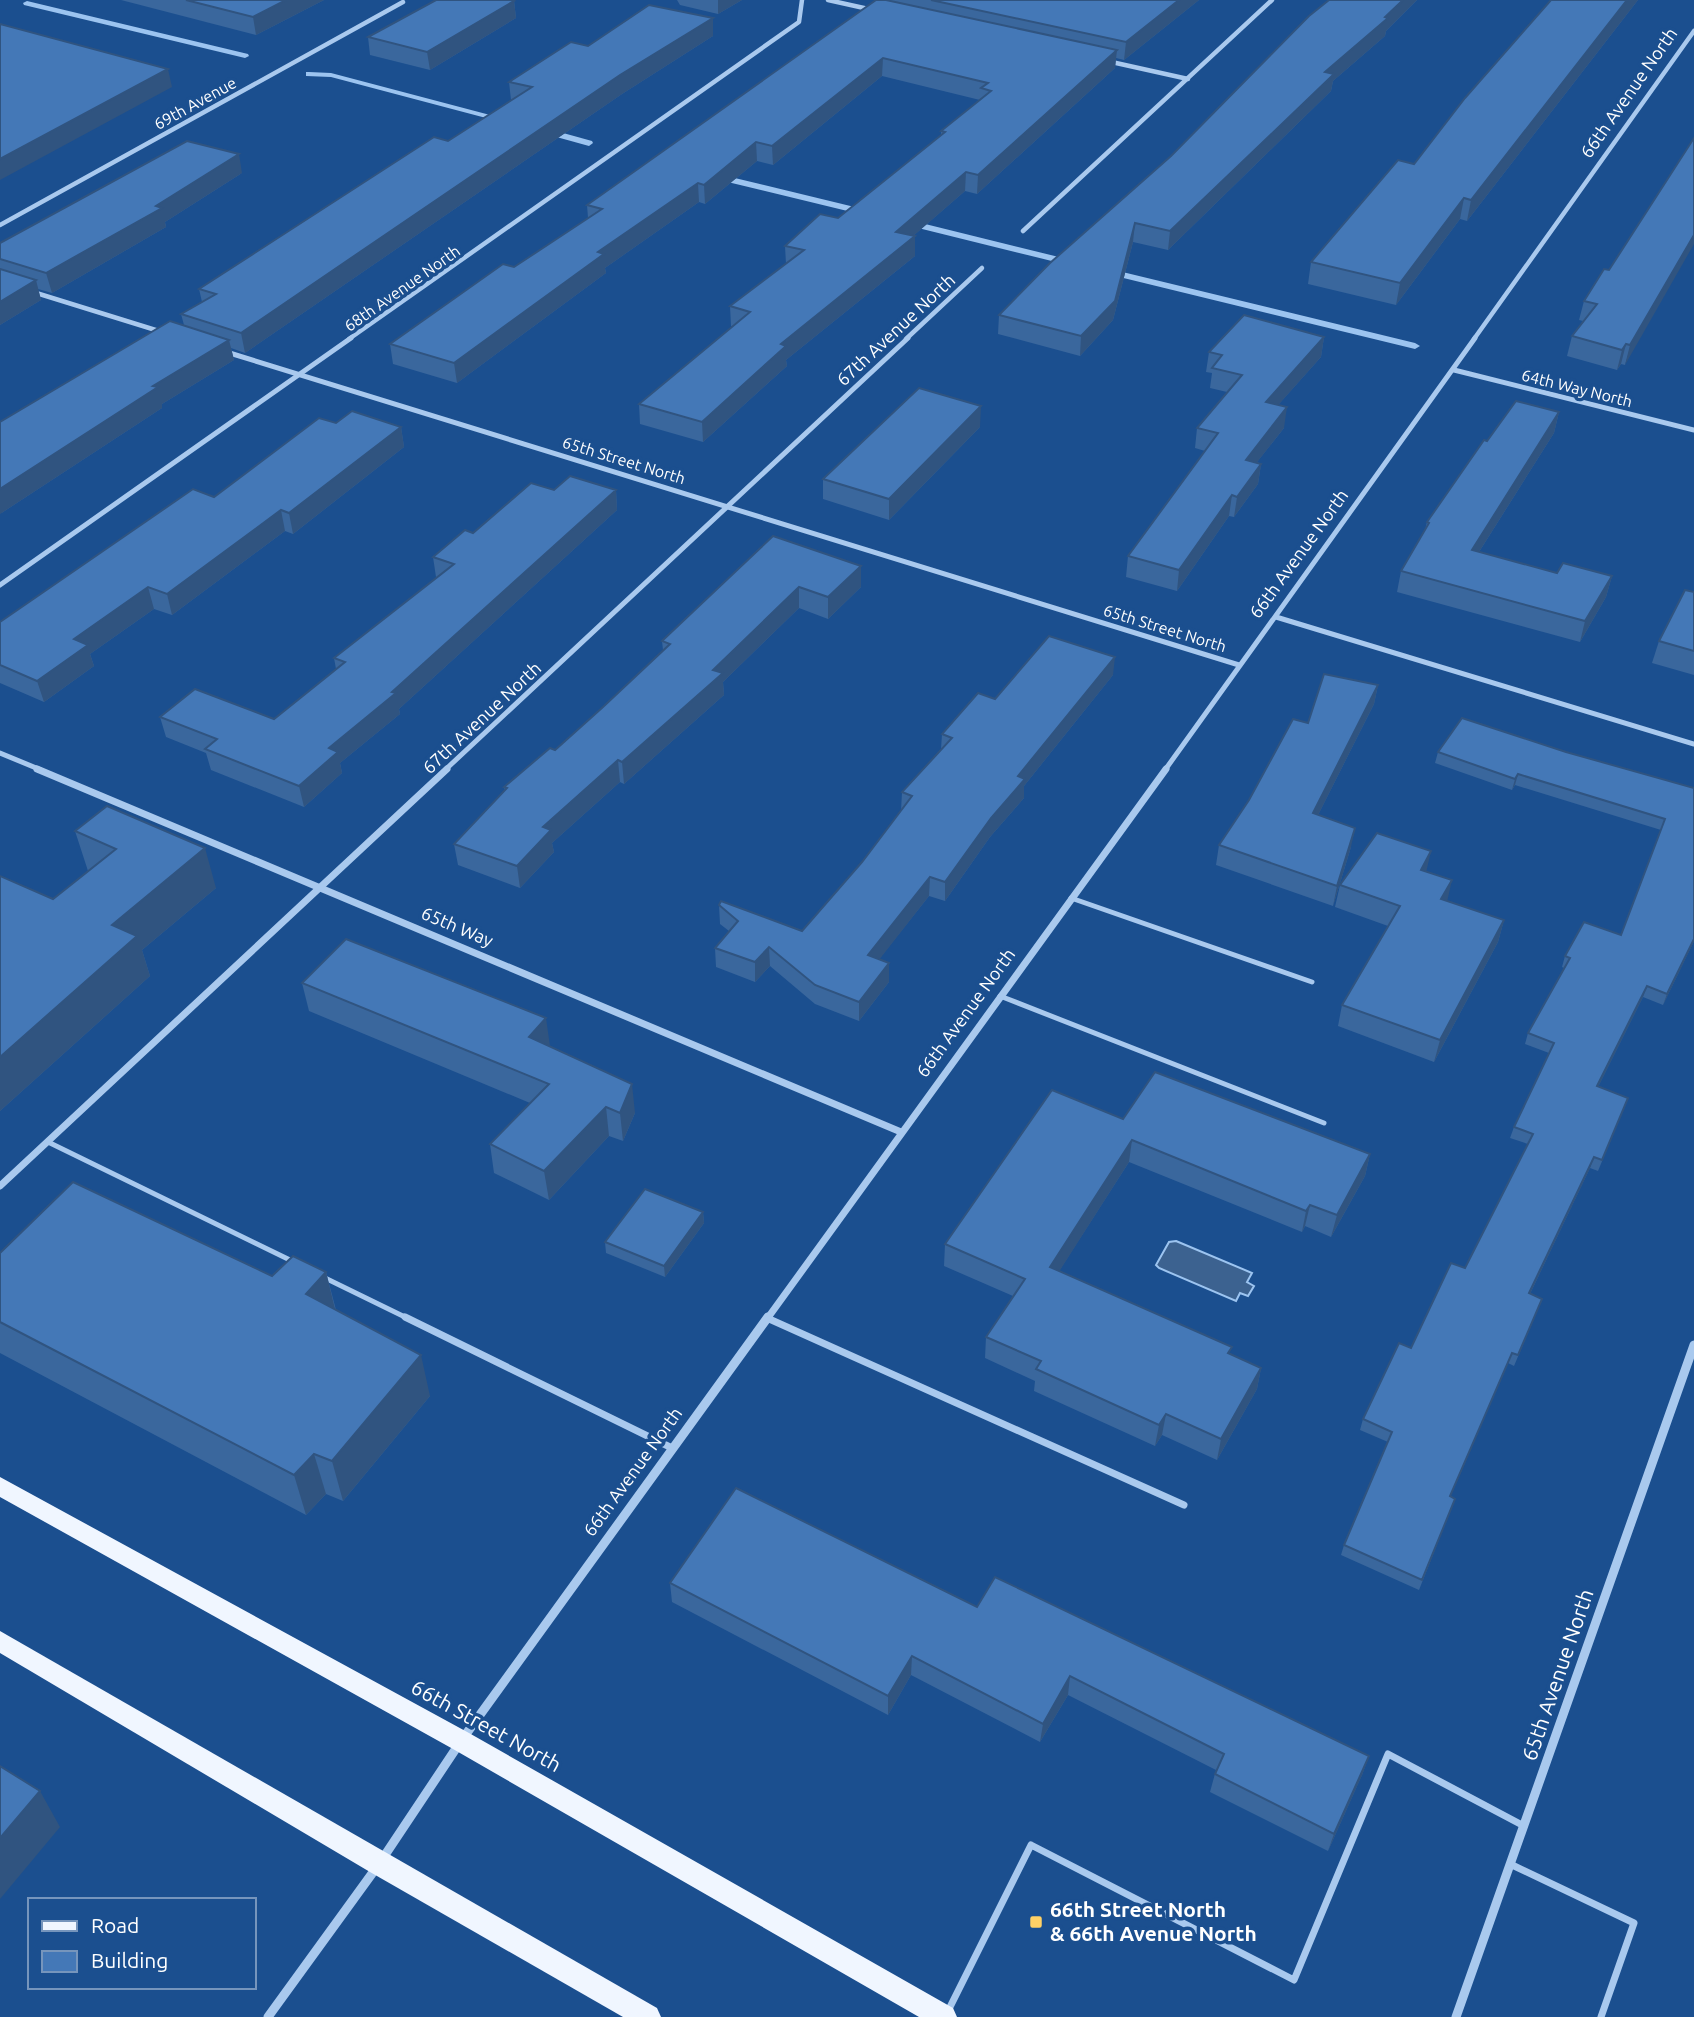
<svg xmlns="http://www.w3.org/2000/svg" width="1694" height="2017" font-family="Ubuntu,sans-serif">
<style>
.water{fill:#3c6290;stroke:#9cc4f0;stroke-width:2}
.lines{fill:none;stroke-linecap:round;stroke-linejoin:round}
.stream{fill:#9cc4f0;fill-rule:evenodd}
.lane-far1{stroke:#a9c9ee;stroke-width:5}
.lane{stroke:#a9c9ee;stroke-width:7}
.street-far3{stroke:#a9c9ee;stroke-width:4.5}
.street-far2{stroke:#a9c9ee;stroke-width:5}
.street-far1{stroke:#a9c9ee;stroke-width:7}
.street{stroke:#a9c9ee;stroke-width:9}
.primary{fill:#f0f6ff;fill-rule:evenodd}
.wall{fill:#3a679d}
.shaded-wall{fill:#305480}
.building{fill:#4478b7;stroke:#305480;stroke-width:2}
.poi-dot{fill:#ffd166;stroke:#1b4f8f;stroke-width:2.5}
.labels{text-anchor:middle;stroke-width:7;stroke-linejoin:round;paint-order:stroke}
.far-street-label{font-size:16px;fill:#fff;stroke:#1b4f8f}
.street-label{font-size:18px;fill:#fff;stroke:#1b4f8f}
.near-street-label{font-size:21px;fill:#fff;stroke:#1b4f8f}
.near-poi-label{font-size:21px;font-weight:bold;fill:#fff;stroke:#1b4f8f;text-anchor:start}
</style>
<rect width="100%" height="100%" fill="#1b4f8f"/>
<path class="water" d="M1176 1241 1252 1273 1247 1282 1254 1286 1248 1296 1240 1293 1236 1301 1159 1268 1156 1265 1169 1242Z"/>
<g class="lines">
<g class="stream">
<path d="M27 1 248 54 249 56 245 58 24 5 23 3Z"/>
<path d="M309 72 331 73 509 120 505 123 331 77 306 76V72Z"/>
<path d="M545 128 592 141 593 143 589 146 542 133 541 131Z"/>
<path d="M714 173 871 211 873 213 868 216 711 178V174Z"/>
<path d="M905 219 1075 261 1077 263 1072 266 902 224 900 222Z"/>
<path d="M1106 268 1415 343 1420 346 1415 349 1103 273 1101 271Z"/>
</g>
<g class="lane-far1">
<path d="M1071 898 1312 982"/>
<path d="M1000 996 1324 1123"/>
<path d="M48 1142 292 1261"/>
<path d="M323 1277 409 1319"/>
<path d="M767 1318 769 1319"/>
</g>
<g class="lane">
<path d="M405 1317 672 1448"/>
<path d="M767 1318 1184 1505"/>
<path d="M1510 1864 1634 1923 1601 2017"/>
<path d="M945 2017 1031 1845 1294 1980 1388 1754 1524 1826"/>
</g>
<g class="street-far3">
<path d="M828 0 873 10"/>
<path d="M1107 61 1188 79"/>
<path d="M0 225 403 2"/>
<path d="M1023 231 1272 0"/>
<path d="M33 292 162 332"/>
<path d="M349 339 799 22 802 0"/>
<path d="M906 339 982 268"/>
<path d="M1474 339 1694 31"/>
</g>
<g class="street-far2">
<path d="M223 351 1239 665"/>
<path d="M1454 370 1694 430"/>
<path d="M0 585 351 338"/>
<path d="M1276 617 1694 744"/>
<path d="M0 753 41 770"/>
<path d="M445 770 908 338"/>
<path d="M1165 770 1475 338"/>
</g>
<g class="street-far1">
<path d="M37 769 901 1132"/>
<path d="M0 1186 447 769"/>
<path d="M767 1319 1166 769"/>
</g>
<g class="street">
<path d="M268 2017 379 1864 461 1741 768 1317"/>
<path d="M1456 2017 1694 1345"/>
</g>
<g class="primary">
<path d="M0 1477 469 1733 953 2008 957 2017H919L453 1749 0 1497Z"/>
<path d="M0 1631 657 2008 661 2017H623L370 1872 0 1653Z"/>
</g>
</g>
<g class="wall">
<path d="M121 0H324L256 35Z"/>
<path d="M677 0H742L718 14 680 5Z"/>
<path d="M888 0H1199L1124 60 1116 58 1115 68 977 194 965 191 913 236 915 256 786 360 787 366 703 442 640 424 639 404 733 326H731L730 306 786 264 785 246 838 218 941 135V131L980 100 882 76 773 165 757 161 705 204 699 202 605 268 606 273 457 383 393 364 390 344 514 267 588 218 587 205Z"/>
<path d="M1329 0H1417L1386 31 1385 36 1333 81 1331 91 1168 250 1133 242 1113 320 1080 356 998 334 999 315 1171 156Z"/>
<path d="M1551 0H1638L1467 221 1460 219 1396 305 1308 284 1311 262 1414 164Z"/>
<path d="M514 1 516 18 430 70 370 55 368 37Z"/>
<path d="M713 18V36L622 94 245 353 231 348 234 360 162 404V408L0 514 184 325 181 314 202 302 199 289 448 141 512 100H511L509 82 588 46Z"/>
<path d="M1694 138 1625 365 1621 364 1617 370 1567 356 1572 336 1583 321 1579 320 1584 301 1609 270Z"/>
<path d="M242 173 165 222 166 227 52 293 38 289 41 300 0 325V243Z"/>
<path d="M1324 337 1321 357 1278 405 1284 428 1257 462 1261 464 1258 484 1234 517 1229 516 1177 591 1126 577 1128 556 1205 451 1195 448 1197 428 1227 392 1210 388 1212 373 1206 372 1209 352Z"/>
<path d="M1559 412 1554 433 1479 552 1557 573 1612 576 1606 597 1580 642 1397 592 1401 571 1425 530 1427 522 1487 441Z"/>
<path d="M336 423 401 427 404 447 293 534 285 531 172 615 154 609 90 654 94 666 44 702 0 683V622L214 497Z"/>
<path d="M980 427 889 520 823 499V479Z"/>
<path d="M554 490H616L617 510 399 709 400 714 340 763 342 773 304 807 211 770 206 753 166 737 160 717 274 719 336 669 334 658 437 578 436 577 433 557 473 533Z"/>
<path d="M773 536 861 566V587L828 619 799 608 723 682 724 695 624 784 620 782 552 843 554 852 520 888 458 865 454 844 505 791 504 787 555 750 603 707 663 650 662 641Z"/>
<path d="M1694 592V675L1652 663 1659 641Z"/>
<path d="M1113 675 1024 786V798L990 837 945 901 929 896 879 959 889 963V982L859 1021 815 1004 770 966 755 982 716 967 715 948 729 931 720 924 719 905 802 931 862 862 901 811 902 792 941 749 942 734 995 699Z"/>
<path d="M1378 685 1374 704 1318 815 1351 847 1333 906 1216 865 1219 845 1308 723Z"/>
<path d="M1438 752H1566L1694 788V941L1663 1005 1643 997 1598 1087 1628 1098 1598 1171 1590 1168 1530 1294 1542 1299 1538 1309 1514 1366 1508 1363 1450 1497 1455 1499 1419 1590 1341 1555 1344 1545 1388 1442 1360 1430 1363 1419 1465 1268 1528 1144 1510 1138 1514 1127 1549 1053 1525 1044 1528 1033 1564 968 1562 967 1565 956 1621 935 1661 830 1515 785 1512 790 1435 763Z"/>
<path d="M75 831 216 888 142 950 150 976 0 1111V876L53 899 88 871Z"/>
<path d="M1427 871 1447 901 1504 920 1498 942 1434 1062 1338 1026 1342 1005 1388 926 1335 907 1340 885Z"/>
<path d="M302 983 550 1047 635 1113 623 1141 609 1136 549 1200 494 1173 490 1144 530 1103 309 1011Z"/>
<path d="M1123 1119 1370 1154 1365 1176 1331 1237 1305 1226 1302 1232 1129 1162 1059 1271 1230 1354 1261 1368 1257 1389 1217 1460 1162 1435 1155 1446 1034 1391 1035 1381 985 1358 986 1337 1013 1296 944 1266 945 1244Z"/>
<path d="M703 1212 704 1223 665 1277 606 1253 605 1242Z"/>
<path d="M0 1253 272 1276 326 1272 336 1310 430 1396 343 1501 326 1494 306 1515 0 1353Z"/>
<path d="M670 1583 977 1607 1369 1756 1362 1775 1328 1851 1210 1792 1216 1770 1068 1695 1040 1742 911 1675 888 1715 672 1602Z"/>
</g>
<g class="shaded-wall">
<path d="M286 0H324L256 35 253 17Z"/>
<path d="M718 0H742L718 14Z"/>
<path d="M1179 0H1199L1124 60 1126 42Z"/>
<path d="M1403 0H1417L1386 31 1385 36 1333 81 1331 91 1168 250 1170 231 1325 72Z"/>
<path d="M1627 0H1638L1467 221 1471 200Z"/>
<path d="M514 1 516 18 430 70 427 52Z"/>
<path d="M713 18V36L622 94 245 353 241 333 620 75Z"/>
<path d="M1117 50 1115 68 977 194 978 175Z"/>
<path d="M883 58 882 76 773 165 772 146Z"/>
<path d="M168 69 172 87 0 180V159Z"/>
<path d="M756 142 757 161 705 204 704 185Z"/>
<path d="M239 154 242 173 165 222 166 227 52 293 46 273Z"/>
<path d="M966 172 965 191 896 251V232Z"/>
<path d="M698 183 699 202 605 268 606 273 457 383 454 363 598 252Z"/>
<path d="M1464 198 1460 219 1396 305 1400 283Z"/>
<path d="M1135 223 1133 242 1113 320 1080 356 1081 336Z"/>
<path d="M1694 235V244L1625 365 1630 345Z"/>
<path d="M915 236V256L786 360 787 366 703 442 702 422 781 344Z"/>
<path d="M36 280 41 300 0 325V302Z"/>
<path d="M1324 337 1321 357 1263 422 1266 402Z"/>
<path d="M229 340 234 360 162 404V408L0 514V489L153 386Z"/>
<path d="M1626 344 1621 364 1617 370 1622 350Z"/>
<path d="M981 406 980 427 889 520V499Z"/>
<path d="M1287 407 1284 428 1243 480 1246 460Z"/>
<path d="M1559 412 1554 433 1467 571 1472 550Z"/>
<path d="M401 427 404 447 293 534 289 513Z"/>
<path d="M1261 464 1258 484 1234 517 1237 497Z"/>
<path d="M616 490 617 510 399 709 400 714 340 763 342 773 304 807 299 786 329 748Z"/>
<path d="M1232 495 1229 516 1177 591 1179 570Z"/>
<path d="M281 510 285 531 172 615 167 594Z"/>
<path d="M861 566V587L828 619V597Z"/>
<path d="M1612 576 1606 597 1580 642 1585 621Z"/>
<path d="M148 587 154 609 90 654 94 666 44 702 37 681 74 639Z"/>
<path d="M799 587V608L723 682 724 695 624 784 622 762 713 670Z"/>
<path d="M1115 657 1113 675 1024 786V798L990 837 945 901V882L1018 776Z"/>
<path d="M1378 685 1374 704 1309 833 1313 813Z"/>
<path d="M618 760 620 782 552 843 554 852 520 888 517 866 543 827Z"/>
<path d="M1518 774 1515 785 1512 790 1515 779Z"/>
<path d="M1355 828 1351 847 1333 906 1337 886Z"/>
<path d="M205 848 216 888 142 950 150 976 0 1111V1057L112 925Z"/>
<path d="M1431 851 1426 873 1421 870Z"/>
<path d="M930 877 929 896 868 974V955Z"/>
<path d="M1452 880 1447 902 1441 899Z"/>
<path d="M1504 920 1498 942 1434 1062 1440 1040Z"/>
<path d="M1694 939V941L1663 1005 1667 994Z"/>
<path d="M769 947 770 966 755 982V962Z"/>
<path d="M889 963V982L859 1021V1002Z"/>
<path d="M1647 986 1643 997 1593 1097 1597 1086Z"/>
<path d="M546 1018 550 1046 529 1037Z"/>
<path d="M632 1084 635 1113 623 1141 620 1113Z"/>
<path d="M606 1107 609 1136 549 1200 544 1171Z"/>
<path d="M1132 1140 1129 1162 1048 1289 1050 1267Z"/>
<path d="M1370 1154 1365 1176 1331 1237 1337 1215Z"/>
<path d="M1594 1157 1590 1168 1525 1304 1529 1293Z"/>
<path d="M1310 1205 1305 1226 1302 1232 1306 1211Z"/>
<path d="M703 1212 704 1223 665 1277 664 1266Z"/>
<path d="M326 1272 336 1313 306 1294Z"/>
<path d="M1512 1353 1508 1363 1446 1507 1450 1496Z"/>
<path d="M421 1355 430 1396 343 1501 332 1461Z"/>
<path d="M1261 1368 1257 1389 1217 1460 1221 1439Z"/>
<path d="M1166 1414 1162 1435 1155 1446 1159 1425Z"/>
<path d="M314 1454 326 1494 306 1515 294 1475Z"/>
<path d="M912 1656 911 1675 888 1715V1696Z"/>
<path d="M1070 1676 1068 1695 1040 1742 1043 1724Z"/>
<path d="M1369 1756 1362 1775 1328 1851 1334 1834Z"/>
<path d="M40 1791 60 1827 0 1899V1838Z"/>
</g>
<g class="building">
<path d="M186 0H286L253 17Z"/>
<path d="M436 0H511L514 1 427 52 368 37Z"/>
<path d="M876 0H886L1117 50 978 175 966 172 896 232 915 236 781 344 786 346 702 422 639 404 750 312 730 306 804 250 785 246 820 214 838 218 945 132 941 131 991 91 981 88 988 83 883 58 772 146 756 142 704 185 698 183 598 252 604 254 454 363 390 344 503 264 514 267 602 209 587 205Z"/>
<path d="M931 0H1179L1126 42Z"/>
<path d="M1329 0H1403L1385 17 1388 18 1325 72 1334 74 1170 231 1135 223 1115 301 1081 336 999 315 1050 263 1171 156 1309 16Z"/>
<path d="M1551 0H1627L1471 200 1464 198 1400 283 1311 262 1398 160 1414 164 1465 98Z"/>
<path d="M649 5 713 18 620 75 241 333 181 314 216 294 199 289 434 137 448 141 532 87 509 82 571 42 588 46Z"/>
<path d="M0 24 168 69 0 159Z"/>
<path d="M1694 138V235L1630 345 1626 344 1622 350 1572 336 1597 304 1584 301 1604 269 1609 270Z"/>
<path d="M187 141 239 154 156 206 162 208 46 273 0 259V243Z"/>
<path d="M0 269 36 280 0 302Z"/>
<path d="M1244 315 1324 337 1266 402 1287 407 1246 460 1261 464 1237 497 1232 495 1179 570 1128 556 1218 433 1197 428 1242 375 1212 368 1222 355 1209 352Z"/>
<path d="M170 321 229 340 153 386 158 387 0 489V422Z"/>
<path d="M919 388 981 406 889 499 823 479Z"/>
<path d="M1516 401 1559 412 1472 550 1557 573 1563 563 1612 576 1585 621 1401 571 1429 523 1427 522 1484 440 1487 441Z"/>
<path d="M352 411 401 427 289 513 281 510 167 594 148 587 74 639 88 645 37 681 0 665V622L193 489 214 497 319 418 336 423Z"/>
<path d="M570 476 616 490 392 692 396 693 329 748 338 752 299 786 205 749 217 739 160 717 195 689 274 719 345 662 334 658 454 564 433 557 465 530 473 533 531 483 554 490Z"/>
<path d="M773 536 861 566 828 597 799 587 713 670 723 673 622 762 618 760 543 827 551 830 517 866 454 844 507 788 504 787 550 748 555 750 603 707 670 644 662 641Z"/>
<path d="M1685 590 1694 592V651L1659 641Z"/>
<path d="M1049 636 1115 657 1018 776 1025 779 991 818 945 882 930 877 868 955 889 963 859 1002 815 985 769 947 755 962 715 948 738 921 719 905 721 901 802 931 862 862 912 796 902 792 952 738 942 734 978 693 995 699Z"/>
<path d="M1324 674 1378 685 1313 813 1355 828 1337 886 1219 845 1249 800 1293 719 1308 723Z"/>
<path d="M1462 718 1566 752 1694 788V939L1667 994 1647 986 1597 1086 1628 1098 1602 1160 1594 1157 1529 1293 1542 1299 1518 1355 1512 1353 1450 1496 1455 1499 1422 1580 1344 1545 1392 1432 1363 1419 1399 1343 1411 1348 1451 1263 1465 1268 1533 1134 1514 1127 1554 1043 1528 1033 1570 958 1565 956 1584 922 1621 935 1665 819 1518 774 1515 779 1438 752Z"/>
<path d="M107 806 205 848 112 925 137 936 0 1057V876L53 899 116 849 75 831Z"/>
<path d="M1377 833 1431 851 1421 870 1452 880 1441 899 1504 920 1440 1040 1342 1005 1400 906 1340 885Z"/>
<path d="M346 939 546 1018 529 1037 632 1084 620 1113 606 1107 544 1171 490 1144 549 1084 302 983Z"/>
<path d="M1155 1072 1370 1154 1337 1215 1310 1205 1306 1211 1132 1140 1050 1267 1232 1347 1228 1353 1261 1368 1221 1439 1166 1414 1159 1425 1036 1369 1041 1361 986 1337 1025 1279 945 1244 1052 1090 1123 1119Z"/>
<path d="M73 1182 272 1276 293 1256 326 1272 306 1294 421 1355 332 1461 314 1454 294 1475 0 1322V1253Z"/>
<path d="M645 1189 703 1212 664 1266 605 1242Z"/>
<path d="M736 1488 977 1607 995 1577 1369 1756 1334 1834 1215 1774 1224 1754 1070 1676 1043 1724 912 1656 888 1696 670 1583Z"/>
<path d="M0 1766 40 1791 0 1838Z"/>
</g>
<rect class="poi-dot" x="1029" y="1915" width="14" height="14" rx="3.5"/>
<g class="labels">
<g class="far-street-label">
<text transform="translate(195 103) rotate(-29)" y="6">69th Avenue</text>
<text transform="translate(402 288) rotate(-35)" y="6">68th Avenue North</text>
<text transform="translate(1577 388) rotate(14)" y="6">64th Way North</text>
<text transform="translate(624 460) rotate(17)" y="6">65th Street North</text>
<text transform="translate(1165 628) rotate(17)" y="6">65th Street North</text>
</g>
<g class="street-label">
<text transform="translate(1629 93) rotate(-55)" y="6">66th Avenue North</text>
<text transform="translate(896 330) rotate(-43)" y="6">67th Avenue North</text>
<text transform="translate(1299 554) rotate(-54)" y="6">66th Avenue North</text>
<text transform="translate(482 718) rotate(-43)" y="6">67th Avenue North</text>
<text transform="translate(457 927) rotate(23)" y="6">65th Way</text>
<text transform="translate(966 1013) rotate(-54)" y="6">66th Avenue North</text>
<text transform="translate(633 1472) rotate(-54)" y="6">66th Avenue North</text>
</g>
<g class="near-street-label">
<text transform="translate(1558 1675) rotate(-71)" y="7">65th Avenue North</text>
<text transform="translate(486 1726) rotate(29)" y="7">66th Street North</text>
</g>
<g class="near-poi-label">
<text x="1050" y="1917">66th Street North<tspan x="1050" dy="24">&amp; 66th Avenue North</tspan></text>
</g>
</g>
<rect x="28" y="1898" width="228" height="91" fill="#1b4f8f" stroke="#7695bc" stroke-width="2"/>
<rect x="42" y="1921" width="35" height="10" fill="#f0f6ff" stroke="#7695bc" stroke-width="2"/>
<text x="91" y="1933" font-size="21" fill="#ffffff">Road</text>
<rect x="42" y="1951" width="35" height="21" fill="#4478b7" stroke="#7695bc" stroke-width="2"/>
<text x="91" y="1968" font-size="21" fill="#ffffff">Building</text>
</svg>
